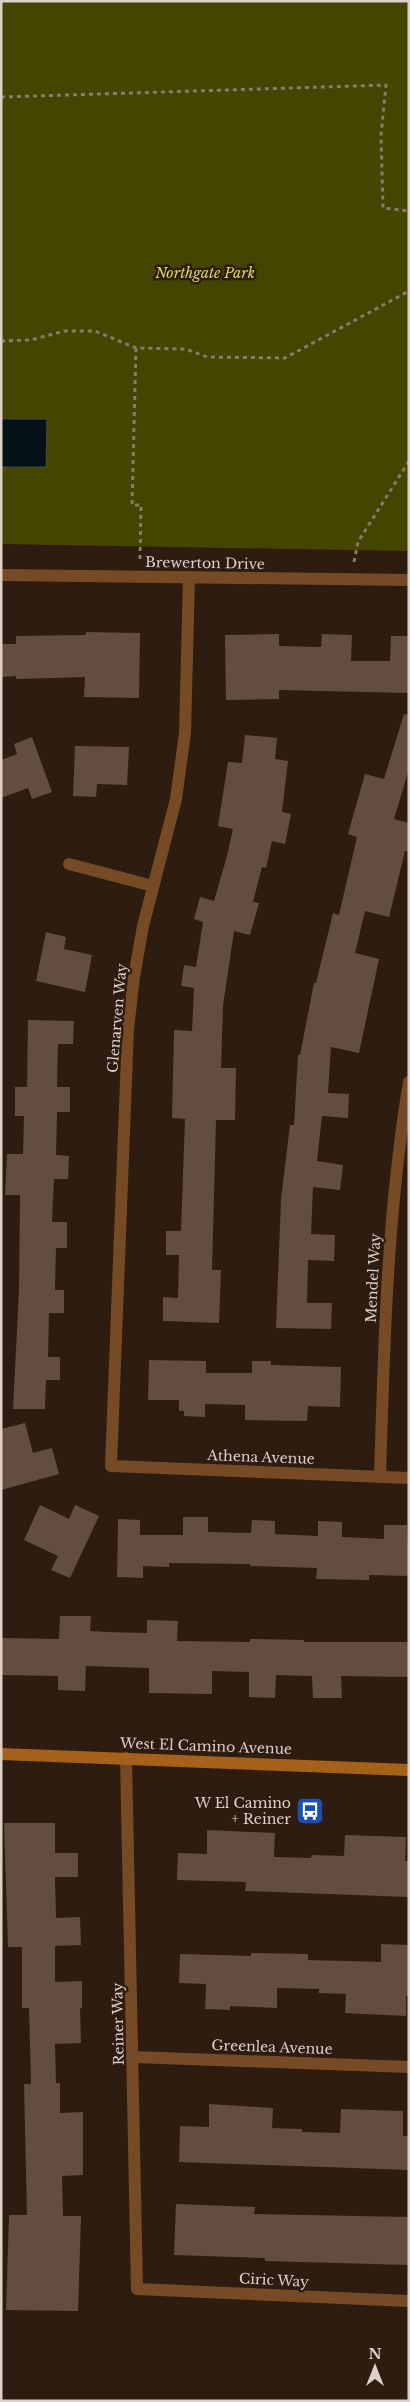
<svg xmlns="http://www.w3.org/2000/svg" width="410" height="2402" font-family="'Libre Baskerville',serif">
<style>
.green{fill:#444500}
.water{fill:#041117;stroke:#454a4c}
.building{fill:#624d40}
.lines{fill:none;stroke-linecap:round;stroke-linejoin:round}
.path{stroke:#88796f;stroke-width:3;stroke-dasharray:4 4;stroke-linecap:butt}
.minor{stroke:#754a24;stroke-width:12}
.secondary{stroke:#a56019;stroke-width:12}
.labels{text-anchor:middle;stroke-width:5;stroke-linejoin:round;paint-order:stroke}
.park-label{font-size:14px;font-style:italic;fill:#d7da5f;stroke:#2f1c10}
.street-label{font-size:14px;fill:#dcd0c8;stroke:#2f1c10}
.poi-label{font-size:14px;fill:#dcd0c8;stroke:#2f1c10;text-anchor:end}
</style>
<rect width="100%" height="100%" fill="#2f1c10"/>
<path class="green" d="M1 1H409V551L1 544Z"/>
<path class="water" d="M1 419H47L46 467H1Z"/>
<g class="building">
<path d="M86 632 140 633 139 698 84 697 85 677 16 679V676L1 677V644H16V636L86 635Z"/>
<path d="M279 634V646L321 647 322 634 352 635 351 661H390L391 636H409V693L279 690V699L226 700 225 635Z"/>
<path d="M404 714 409 715V769L394 819 409 823V852L405 851 389 917 365 911 355 953 379 959 359 1053 331 1047 328 1093 349 1094 348 1118 322 1116 317 1161 343 1165 340 1190 313 1187 311 1234 335 1235 334 1261 308 1260 307 1303H332L331 1329 276 1328 281 1199 290 1125H294L298 1055H300L314 983H316L333 913 339 915 357 837 348 834 365 774 384 779Z"/>
<path d="M245 735 277 738 275 759 288 761 282 812 291 814 285 844 272 841 266 868 262 867 253 902 259 903 250 935 234 931 223 1006 221 1068H236L235 1120H216L212 1270H221L219 1323 163 1321V1297L178 1298 179 1255H166V1231H181L185 1119 172 1118 174 1030 192 1031 194 988 181 986 184 965 196 967 203 922 194 919 200 897 214 901 227 856 233 829 218 826 228 762 242 763Z"/>
<path d="M32 737 52 792 32 799 28 788 1 798V760L17 754 14 744Z"/>
<path d="M75 746 129 747 127 785 97 784 96 797 73 796Z"/>
<path d="M46 932 66 937 64 949 92 955 85 992 36 981Z"/>
<path d="M28 1020 74 1021 73 1044H58L57 1087H70V1112H57L56 1155 69 1156 68 1179H54L52 1222H67V1248H56L55 1290H64V1313H49L48 1357H60V1380H46L45 1409H13L19 1290 20 1195H5L7 1154H23L24 1116H15V1087H27Z"/>
<path d="M149 1360 206 1361V1373H252V1361H271V1365L341 1367 340 1407 308 1406 307 1421 245 1420V1405L205 1404V1417L184 1416V1411H179V1400H148Z"/>
<path d="M25 1423 33 1453 52 1448 59 1474 1 1490V1429Z"/>
<path d="M40 1505 69 1519 75 1505 99 1516 70 1578 51 1570 58 1556 24 1540Z"/>
<path d="M183 1517H208V1532L251 1533 252 1520 275 1521V1534L318 1536V1521L342 1522V1537L384 1539V1525H407L409 1576 369 1575V1580L316 1579 317 1568 250 1566V1564L169 1563V1567L143 1566V1578L117 1577 118 1519 140 1520V1535H183Z"/>
<path d="M60 1616H91L90 1631 107 1632 147 1633V1620L178 1621 177 1641 250 1642V1639L304 1640V1642H409V1677L341 1676 342 1698H313L312 1676 276 1675 275 1698 249 1697V1672L212 1671V1694L149 1693V1668L86 1666 85 1691 58 1690V1676L1 1675V1638L59 1639Z"/>
<path d="M4 1823H55V1853H78V1877H55L56 1918 80 1917 81 1945 55 1946V1982L82 1981V2008H80L81 2043 55 2044 56 2083H60V2113L83 2112V2175L62 2176 63 2216H81L78 2311 6 2310 9 2215H27L24 2084H31L29 2008H22V1947H8Z"/>
<path d="M207 1830 275 1833 274 1857 311 1858 312 1855 344 1856 345 1835 406 1837 405 1861H409V1897L245 1891 246 1882 177 1880 178 1853 207 1854Z"/>
<path d="M381 1944 409 1945V1996H406V2016L345 2013 346 1994 319 1993V1989L277 1988V2008L230 2006V2010L205 2009 206 1984 179 1983 180 1954 251 1956V1953L308 1954V1960L381 1962Z"/>
<path d="M209 2104 273 2108 272 2128 302 2129V2132L340 2133 341 2109 403 2111V2136H409V2170L179 2162 180 2126 209 2127Z"/>
<path d="M176 2204 255 2207 254 2214 409 2217V2265L265 2261V2258L174 2255Z"/>
</g>
<g class="lines">
<g class="path">
<path d="M1 97 386 85 381 135 383 208 409 211"/>
<path d="M1 341 31 340 64 331H95L136 348 186 349 207 357 285 358 409 291"/>
<path d="M136 348 132 505H141L140 559"/>
<path d="M354 562 358 542 409 461"/>
</g>
<g class="minor">
<path d="M1 575 409 580"/>
<path d="M189 577 185 733 176 799 143 926 134 977 128 1029 111 1466 409 1478"/>
<path d="M69 864 153 886"/>
<path d="M380 1477C384 1345 387 1213 409 1082"/>
<path d="M126 1758 137 2289 409 2301"/>
<path d="M134 2057 409 2067"/>
</g>
<path class="secondary" d="M1 1754 409 1770"/>
</g>
<defs>
<g id="bus-square" transform="scale(1.4375)"><rect x="-9" y="-9" width="18" height="18" rx="4" fill="#1a4fb4" stroke="#2f1c10"/><path d="M-5-6H5V4H4V6H2V4H-2V6H-4V4H-5ZM-3.5-4V0h7V-4ZM-3.5 1.2v1.5H-2V1.2ZM2 1.2v1.5H3.5V1.2Z" fill="#fff"/></g>
</defs>
<g fill-rule="evenodd">
<use href="#bus-square" x="310" y="1811"/>
</g>
<g class="labels">
<g class="park-label">
<text x="205" y="278">Northgate Park</text>
</g>
<g class="street-label">
<text transform="translate(205 563) rotate(1)" y="5">Brewerton Drive</text>
<text transform="translate(117 1018) rotate(-85)" y="5">Glenarven Way</text>
<text transform="translate(373 1278) rotate(-87)" y="5">Mendel Way</text>
<text transform="translate(261 1457) rotate(2)" y="5">Athena Avenue</text>
<text transform="translate(206 1746) rotate(2)" y="5">West El Camino Avenue</text>
<text transform="translate(118 2024) rotate(-91)" y="5">Reiner Way</text>
<text transform="translate(272 2047) rotate(2)" y="5">Greenlea Avenue</text>
<text transform="translate(274 2280) rotate(3)" y="5">Ciric Way</text>
</g>
<g class="poi-label">
<text x="291" y="1808">W El Camino<tspan x="291" dy="16">+ Reiner</tspan></text>
</g>
</g>
<rect width="410" height="2402" fill="none" stroke="#dcd0c8" stroke-width="5"/>
<g transform="translate(375 2367)" stroke="#2f1c10" stroke-width="4" paint-order="stroke">
<path d="M0-4L9 19L0 12L-9 19Z" fill="#dcd0c8"/>
<text y="-8" font-size="14" font-weight="bold" text-anchor="middle" fill="#dcd0c8">N</text>
</g>
</svg>
